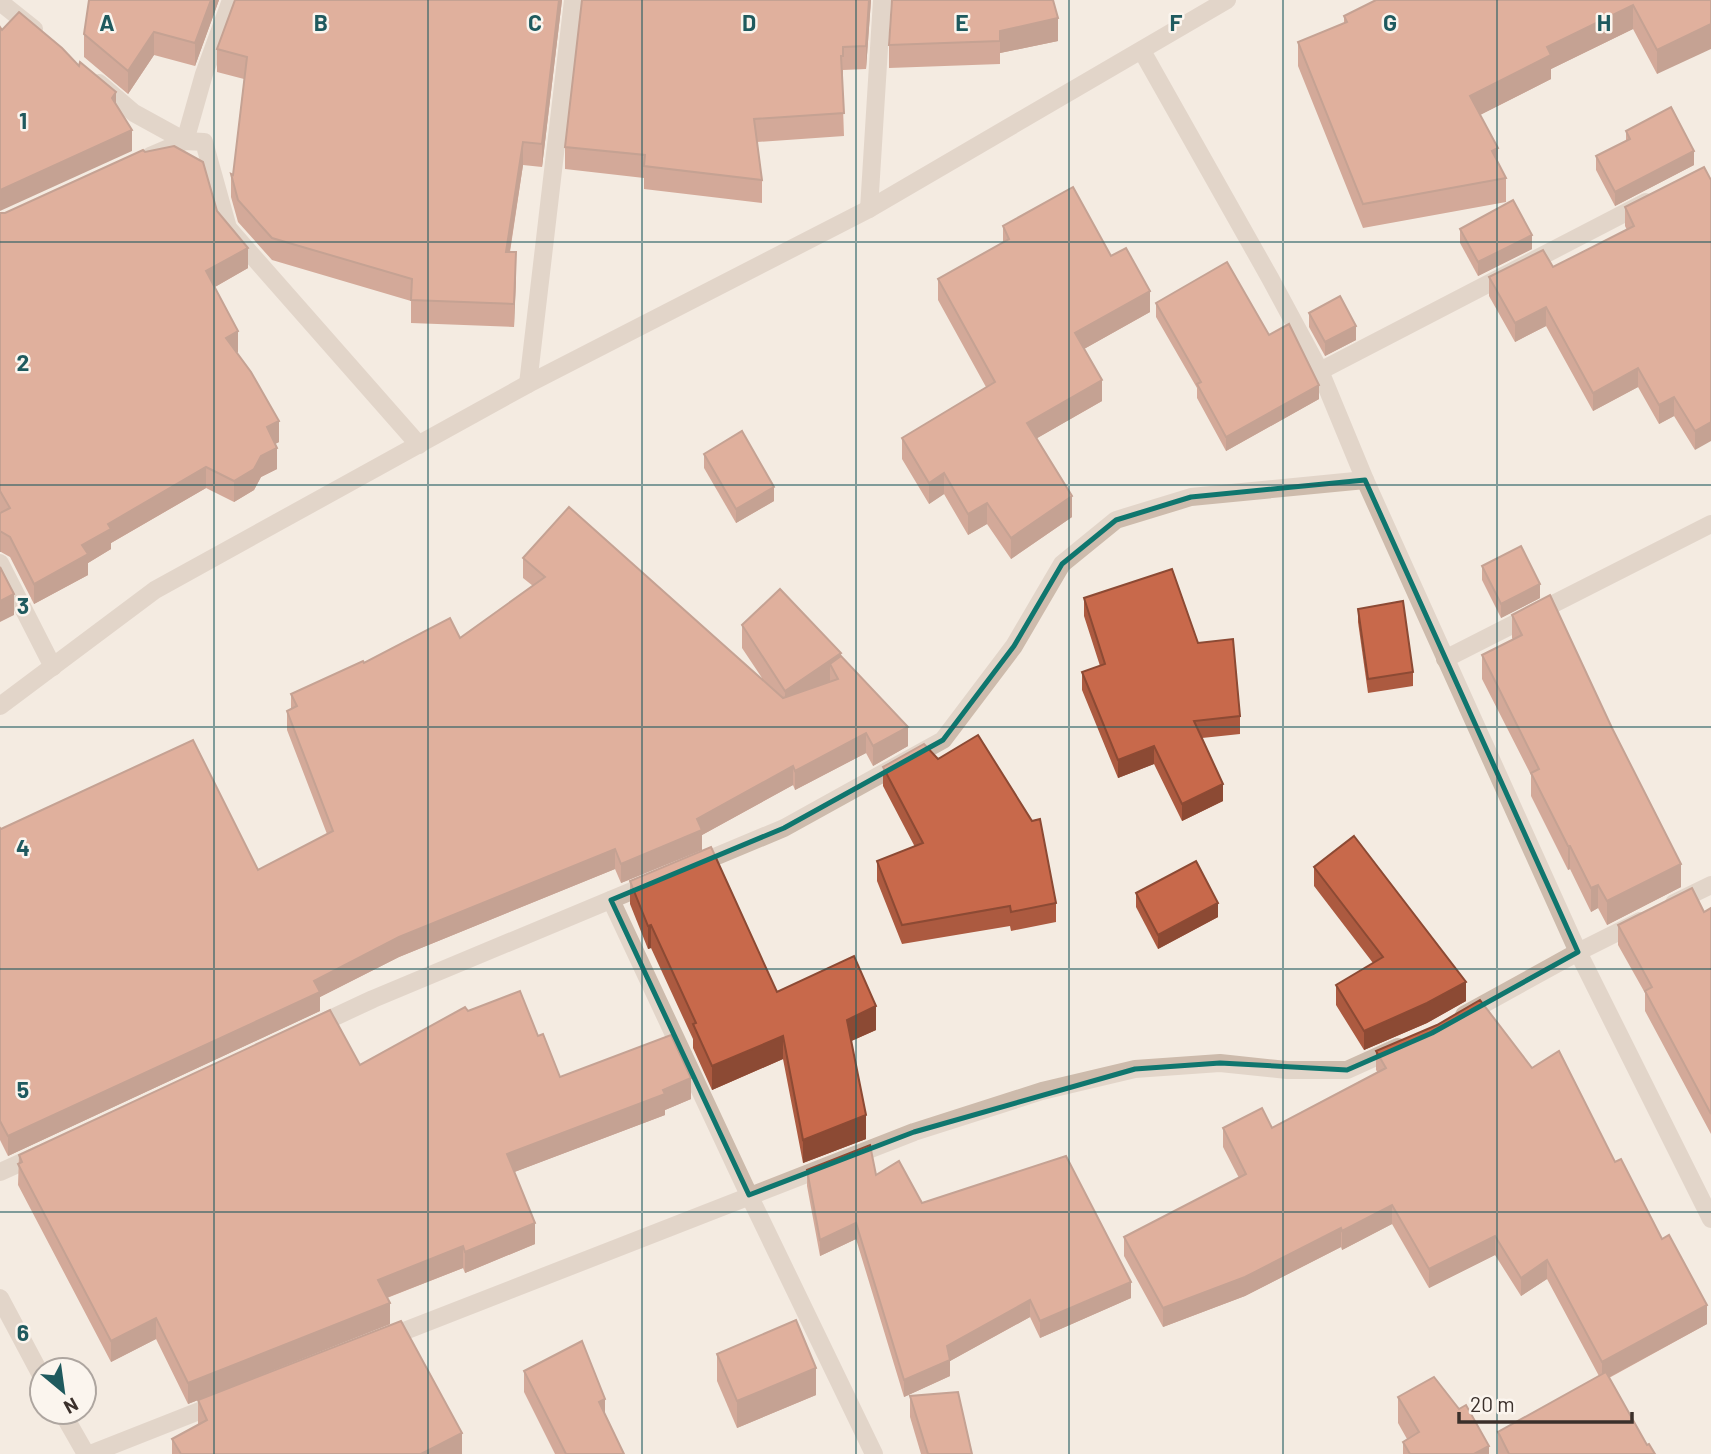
<svg xmlns="http://www.w3.org/2000/svg" width="1711" height="1454" font-family="Barlow,sans-serif">
<style>
.lines{fill:none;stroke-linecap:round;stroke-linejoin:round}
.minor{stroke:#cdbbac;stroke-width:18}
.tertiary{stroke:#cdbbac;stroke-width:18}
.wall{fill:#ac5a40}
.shaded-wall{fill:#8c4a34}
.building{fill:#c8694b;stroke:#8c4a34;stroke-width:2}
.marked{fill:none;stroke:#0f766e;stroke-width:5;stroke-linejoin:round}
.grid{fill:none;stroke:#1f5a5e;stroke-width:2;stroke-opacity:0.55}
.grid-label{font-size:23px;text-anchor:middle;font-weight:bold;fill:#1f5a5e;stroke:#fbf5ee;stroke-width:5;stroke-linejoin:round;paint-order:stroke}
</style>
<rect width="100%" height="100%" fill="#f4ebe1"/>
<g class="lines">
<g class="minor">
<path d="M0 2 34 29"/>
<path d="M1142 51 1270 278 1320 371 1365 480 1578 952 1711 1219"/>
<path d="M99 83 134 113 185 141"/>
<path d="M185 141 204 74 231 0"/>
<path d="M150 156 185 141 204 142 228 228 419 445"/>
<path d="M869 209 882 0"/>
<path d="M1320 371 1646 202"/>
<path d="M528 384 573 0"/>
<path d="M0 563 53 667"/>
<path d="M1445 659 1711 524"/>
<path d="M0 706 155 590 528 384 869 209 1227 0"/>
<path d="M693 866 784 828 943 740 1014 646 1062 564 1116 520 1191 497 1365 480"/>
<path d="M611 900 749 1195 874 1454"/>
<path d="M1674 903 1711 885"/>
<path d="M1464 1015 1578 952 1640 921"/>
<path d="M313 1027 373 999 651 883"/>
<path d="M0 1172 40 1154"/>
<path d="M384 1339 914 1132 1042 1091 1135 1069 1220 1063 1287 1070H1347L1398 1047"/>
<path d="M90 1454 217 1404"/>
</g>
<g class="tertiary">
<path d="M0 1298 42 1377"/>
<path d="M62 1412 86 1454"/>
</g>
</g>
<g class="wall">
<path d="M89 0H219L195 66 154 55 128 94 84 57V34Z"/>
<path d="M562 0 542 167 523 165 510 252 516 275 514 327 411 323V301L272 260 238 222 231 197V174L233 175 244 79 217 72V49Z"/>
<path d="M582 0H871L866 69 843 70V79H842L844 136 757 142 762 180V203L644 189V178L565 169V147Z"/>
<path d="M892 0 1058 41 1000 53V64L889 68V45Z"/>
<path d="M1711 0 1657 74 1633 29 1551 69V79L1480 115 1498 163 1506 178V202L1363 228 1298 66V42L1344 23V16Z"/>
<path d="M1626 131 1694 165 1615 206 1596 170V156L1626 141Z"/>
<path d="M145 152 217 211 248 268 215 287 238 352H237L279 442 275 444 277 469 261 477 254 490 234 502 206 488 111 543V549L88 563V575L34 604 10 557 1 552 0 512V213H5Z"/>
<path d="M1704 167 1695 450 1674 416 1659 424 1638 387 1593 411 1546 326 1515 342 1489 296V277L1553 267 1627 230 1625 226V207Z"/>
<path d="M1003 226 1111 256 1150 312 1084 349 1102 401 1037 438 1072 517 1011 559 987 524 968 535 944 494 929 504 902 459V438L986 387 938 300V279L1003 243Z"/>
<path d="M1460 229 1532 249 1478 276 1460 243Z"/>
<path d="M1156 303 1269 335 1319 399 1226 451 1197 398V388L1156 317Z"/>
<path d="M1309 313 1356 340 1325 356 1309 327Z"/>
<path d="M704 454 774 501 736 523 704 468Z"/>
<path d="M523 558 762 678 742 648V625L841 656 908 746 873 766 866 753 795 790 793 785 702 835V850L621 883 615 869 399 957 320 997V1011L8 1156 0 1140V828L258 870 327 834 287 730V711L291 709V694L364 663 460 638 533 586 523 578Z"/>
<path d="M1482 566 1540 598 1501 618 1482 580Z"/>
<path d="M1084 598 1240 716V734L1202 738 1223 801 1182 821 1154 764 1118 778 1082 690V672L1100 666 1084 616Z"/>
<path d="M1358 609 1413 672V686L1368 693 1358 622Z"/>
<path d="M1512 615 1681 887 1607 925 1598 908 1591 912 1570 869 1568 870 1531 796V775L1482 679V655L1513 640 1512 638Z"/>
<path d="M883 767 1056 903V922L1011 931 1010 926 902 944 877 881V861L915 847 883 786Z"/>
<path d="M1314 867 1466 1001 1427 1023 1364 1050 1336 1005V985L1373 963 1314 886Z"/>
<path d="M630 881 777 992 876 1030 851 1041 866 1139 803 1163 783 1059 712 1090 693 1048V1039L651 948 648 949 630 904Z"/>
<path d="M1136 893 1218 917 1158 949 1136 907Z"/>
<path d="M1711 908V1134L1645 1011V993L1618 945V925L1704 912Z"/>
<path d="M468 1011 538 1036 560 1077 691 1099 665 1110V1115L514 1172 535 1244 465 1273 463 1268 387 1298 390 1324 188 1404 156 1339 111 1362 18 1185 19 1155 360 1065Z"/>
<path d="M1376 1051 1532 1068 1615 1162 1662 1239 1707 1324 1609 1378 1647 1445 1655 1454H1498V1432L1599 1376 1547 1279 1521 1296 1495 1255 1429 1288 1392 1224 1342 1250 1341 1247 1245 1296 1163 1327 1124 1256V1237L1239 1178 1223 1147V1128H1272L1378 1073 1376 1070Z"/>
<path d="M807 1170 876 1175 922 1203 1131 1298 1040 1338 1030 1317 950 1361V1376L904 1397 856 1239 820 1256 807 1186Z"/>
<path d="M717 1354 816 1395 737 1428 717 1381Z"/>
<path d="M524 1371 605 1415 624 1454H555L524 1392Z"/>
<path d="M910 1396 972 1454H921L910 1417Z"/>
<path d="M1398 1397 1489 1454H1403V1442L1407 1439 1398 1423Z"/>
<path d="M198 1400 462 1454H172V1439L198 1425Z"/>
</g>
<g class="shaded-wall">
<path d="M211 0H219L195 66V43Z"/>
<path d="M559 0H562L542 167V144Z"/>
<path d="M869 0H871L866 69V46Z"/>
<path d="M1633 5V29L1551 69V79L1470 120V96L1547 47Z"/>
<path d="M1058 18V41L1000 53V31Z"/>
<path d="M1711 24V49L1657 74V50Z"/>
<path d="M154 32V55L128 94V71Z"/>
<path d="M116 92V113L112 98Z"/>
<path d="M132 130V151L0 211V190Z"/>
<path d="M523 142V165L506 275V252Z"/>
<path d="M1498 148V172L1492 151Z"/>
<path d="M1694 151V165L1615 206V192Z"/>
<path d="M1532 235V249L1478 276V262Z"/>
<path d="M248 248V268L206 292V271Z"/>
<path d="M516 252V275L514 327V304Z"/>
<path d="M1150 291V312L1075 354V333Z"/>
<path d="M1546 307V326L1515 342V323Z"/>
<path d="M1356 326V340L1325 356V342Z"/>
<path d="M238 331V352L226 358V338Z"/>
<path d="M1638 368V387L1593 411V393Z"/>
<path d="M1102 380V401L1027 444V423Z"/>
<path d="M1319 385V399L1226 451V437Z"/>
<path d="M1674 397V416L1659 424V405Z"/>
<path d="M279 421V442L267 448V427Z"/>
<path d="M1711 422V441L1695 450V431Z"/>
<path d="M277 448V469L261 477 254 490 234 502V481L261 456Z"/>
<path d="M206 467V488L111 543V549L88 563V575L34 604V584L108 524Z"/>
<path d="M944 473V494L929 504V483Z"/>
<path d="M774 487V501L736 523V509Z"/>
<path d="M1072 496V517L1011 559V538Z"/>
<path d="M987 503V524L968 535V514Z"/>
<rect x="0" y="531" width="1" height="21"/>
<path d="M1540 584V598L1501 618V604Z"/>
<path d="M14 594V615L0 622V601Z"/>
<path d="M841 653V676L830 664V683L785 714V691Z"/>
<path d="M908 727V746L873 766V746Z"/>
<path d="M866 733V753L795 790V771Z"/>
<path d="M1154 746V764L1118 778V760Z"/>
<path d="M793 766V785L702 835V850L621 883V864L697 819Z"/>
<path d="M1223 784V801L1182 821V804Z"/>
<path d="M1568 846H1570V869L1568 870Z"/>
<path d="M615 849V869L399 957 320 997V1011L8 1156V1136L399 937Z"/>
<path d="M1681 864V887L1607 925V901Z"/>
<path d="M1598 885V908L1591 912V888Z"/>
<path d="M1218 903V917L1158 949V935Z"/>
<path d="M651 925V948L648 949V926Z"/>
<path d="M1466 982V1001L1427 1023 1364 1050V1031Z"/>
<path d="M876 1006V1030L847 1043V1020Z"/>
<path d="M783 1036V1059L712 1090V1066Z"/>
<path d="M691 1078V1099L665 1110V1115L507 1175V1154Z"/>
<path d="M866 1115V1139L803 1163V1140Z"/>
<path d="M1392 1205V1224L1342 1250V1231Z"/>
<path d="M535 1223V1244L465 1273V1252Z"/>
<path d="M856 1223V1239L820 1256V1240Z"/>
<path d="M1341 1228V1247L1245 1296 1163 1327V1308Z"/>
<path d="M1495 1236V1255L1429 1288V1269Z"/>
<path d="M463 1246V1268L378 1301V1280Z"/>
<path d="M1547 1260V1279L1521 1296V1278Z"/>
<path d="M1131 1282V1298L1040 1338V1321Z"/>
<path d="M1030 1300V1317L950 1361V1376L904 1397V1380L947 1346Z"/>
<path d="M390 1303V1324L188 1404V1383Z"/>
<path d="M1707 1305V1324L1602 1381V1362Z"/>
<path d="M156 1318V1339L111 1362V1341Z"/>
<path d="M816 1368V1395L737 1428V1401Z"/>
<path d="M605 1399V1420L599 1402Z"/>
<path d="M462 1433V1454H421Z"/>
<path d="M1489 1446V1454H1474Z"/>
</g>
<g class="building">
<path d="M89 0H211L195 43 154 32 128 71 84 34Z"/>
<path d="M235 0H559L542 144 523 142 506 252H516L514 304 411 300 412 279 272 238 238 200 231 174 233 175 247 57 217 49Z"/>
<path d="M582 0H869L866 46 843 47V56H841L844 113 754 119 762 180 644 166 645 155 565 147Z"/>
<path d="M892 0H1053L1058 18 1000 31V41L889 45Z"/>
<path d="M1376 0H1711V24L1657 50 1633 5 1547 47 1551 55 1470 96 1498 148 1492 151 1506 178 1363 204 1298 42 1347 22 1344 16Z"/>
<path d="M19 12 62 48 79 66 80 62 116 92 112 98 132 130 0 190V27L2 30Z"/>
<path d="M1671 107 1694 151 1615 192 1596 156 1630 139 1626 131Z"/>
<path d="M174 146 203 162 217 211 248 248 206 271 238 331 226 338 251 372 279 421 267 427 277 448 261 456 254 469 234 481 206 467 108 524 111 529 82 545 88 554 34 584 10 537 0 531V513L10 508 0 491V213H5L143 150 145 152Z"/>
<path d="M1704 167 1711 180V422L1695 431 1674 397 1659 405 1638 368 1593 393 1546 307 1515 323 1489 277 1543 250 1553 267 1634 226 1625 207Z"/>
<path d="M1073 187 1111 256 1126 248 1150 291 1075 333 1102 380 1027 423 1072 496 1011 538 987 503 968 514 944 473 929 483 902 438 995 382 938 279 1009 239 1003 226Z"/>
<path d="M1513 200 1532 235 1478 262 1460 229Z"/>
<path d="M1227 262 1269 335 1289 324 1319 385 1226 437 1197 384 1201 382 1156 303Z"/>
<path d="M1340 296 1356 326 1325 342 1309 313Z"/>
<path d="M742 431 774 487 736 509 704 454Z"/>
<path d="M569 507 783 698 838 679 830 664 841 656 908 727 873 746 866 733 795 771 793 766 697 819 702 830 621 864 615 849 399 937 314 981 320 992 8 1136 0 1121V828L1 829 193 740 258 870 333 831 287 711 297 706 291 694 363 661 364 663 450 618 460 638 545 577 523 558Z"/>
<path d="M1521 546 1540 584 1501 604 1482 566Z"/>
<path d="M0 567 14 594 0 601Z"/>
<path d="M1172 569 1198 643 1233 639 1240 716 1194 721 1223 784 1182 804 1154 746 1118 760 1082 672 1105 664 1084 598Z"/>
<path d="M780 589 841 653 785 691 742 625Z"/>
<path d="M1550 595 1612 728 1681 864 1607 901 1598 885 1591 888 1570 846H1568L1531 773 1539 769 1482 655 1522 635 1512 615Z"/>
<path d="M1403 601 1413 672 1368 679 1358 609Z"/>
<path d="M978 735 1032 821 1040 819 1056 903 1011 912 1010 906 902 925 877 861 923 843 883 767 924 744 938 759Z"/>
<path d="M1354 836 1466 982 1427 1003 1364 1031 1336 985 1383 957 1314 867Z"/>
<path d="M711 847 777 992 854 956 876 1006 847 1020 866 1115 803 1140 783 1036 712 1066 693 1024 696 1023 651 925 648 926 630 881Z"/>
<path d="M1196 861 1218 903 1158 935 1136 893Z"/>
<path d="M1692 888 1704 912 1711 908V1114L1645 991 1652 987 1618 925Z"/>
<path d="M520 991 538 1036 543 1034 560 1077 671 1035 691 1078 663 1090 665 1094 507 1154 535 1223 465 1252 463 1246 378 1280 390 1303 188 1383 156 1318 111 1341 18 1164 22 1162 19 1155 330 1010 360 1065 465 1007 468 1011Z"/>
<path d="M1480 1000 1532 1068 1559 1051 1615 1162 1621 1159 1662 1239 1669 1235 1707 1305 1602 1362 1547 1260 1521 1278 1495 1236 1429 1269 1392 1205 1342 1231 1341 1228 1245 1277 1163 1308 1124 1237 1246 1174 1223 1128 1262 1108 1272 1128 1386 1068 1376 1051 1437 1025Z"/>
<path d="M870 1145 876 1175 899 1161 922 1203 1066 1156 1131 1282 1040 1321 1030 1300 947 1346 950 1360 904 1380 856 1223 820 1240 807 1170Z"/>
<path d="M796 1320 816 1368 737 1401 717 1354Z"/>
<path d="M401 1321 462 1433 421 1454H181L172 1439 207 1420 198 1400Z"/>
<path d="M582 1341 605 1399 599 1402 624 1454H566L524 1371Z"/>
<path d="M1606 1372 1647 1445 1649 1444 1655 1454H1509L1498 1432Z"/>
<path d="M1434 1377 1459 1409 1466 1405 1489 1446 1474 1454H1410L1403 1442 1419 1432 1398 1397Z"/>
<path d="M958 1392 972 1454H928L910 1396Z"/>
</g>
<path d="M0 0H1711V1454H0ZM1365 480 1578 952 1432 1033 1347 1070 1220 1063 1135 1069 914 1132 749 1195 611 900 784 828 943 740 1014 646 1062 564 1116 520 1191 497Z" fill="#f4ebe1" fill-opacity=".55" fill-rule="evenodd"/>
<path class="marked" d="M1365 480 1578 952 1432 1033 1347 1070 1220 1063 1135 1069 914 1132 749 1195 611 900 784 828 943 740 1014 646 1062 564 1116 520 1191 497Z"/>
<path class="grid" d="M214 0V1454M428 0V1454M642 0V1454M856 0V1454M1069 0V1454M1283 0V1454M1497 0V1454M0 242H1711M0 485H1711M0 727H1711M0 969H1711M0 1212H1711"/>
<g class="grid-label">
<text x="107" y="31">A</text>
<text x="321" y="31">B</text>
<text x="535" y="31">C</text>
<text x="749" y="31">D</text>
<text x="962" y="31">E</text>
<text x="1176" y="31">F</text>
<text x="1390" y="31">G</text>
<text x="1604" y="31">H</text>
<text x="23" y="129">1</text>
<text x="23" y="371">2</text>
<text x="23" y="614">3</text>
<text x="23" y="856">4</text>
<text x="23" y="1098">5</text>
<text x="23" y="1341">6</text>
</g>
<g transform="translate(63 1391) rotate(151)"><circle r="33" fill="#fbf5ee" stroke="#aea6a0" stroke-width="2"/>
<path d="M0-5L12 26L0 18L-12 26Z" fill="#1f5a5e"/>
<text y="-10" font-size="19" font-weight="bold" text-anchor="middle" fill="#3b302b">N</text>
</g>
<path d="M1459 1412v10h173v-10" fill="none" stroke="#3b302b" stroke-width="3.5"/>
<text x="1470" y="1412" font-size="21" fill="#3b302b" stroke="#fbf5ee" stroke-width="5" paint-order="stroke">20 m</text>
</svg>
